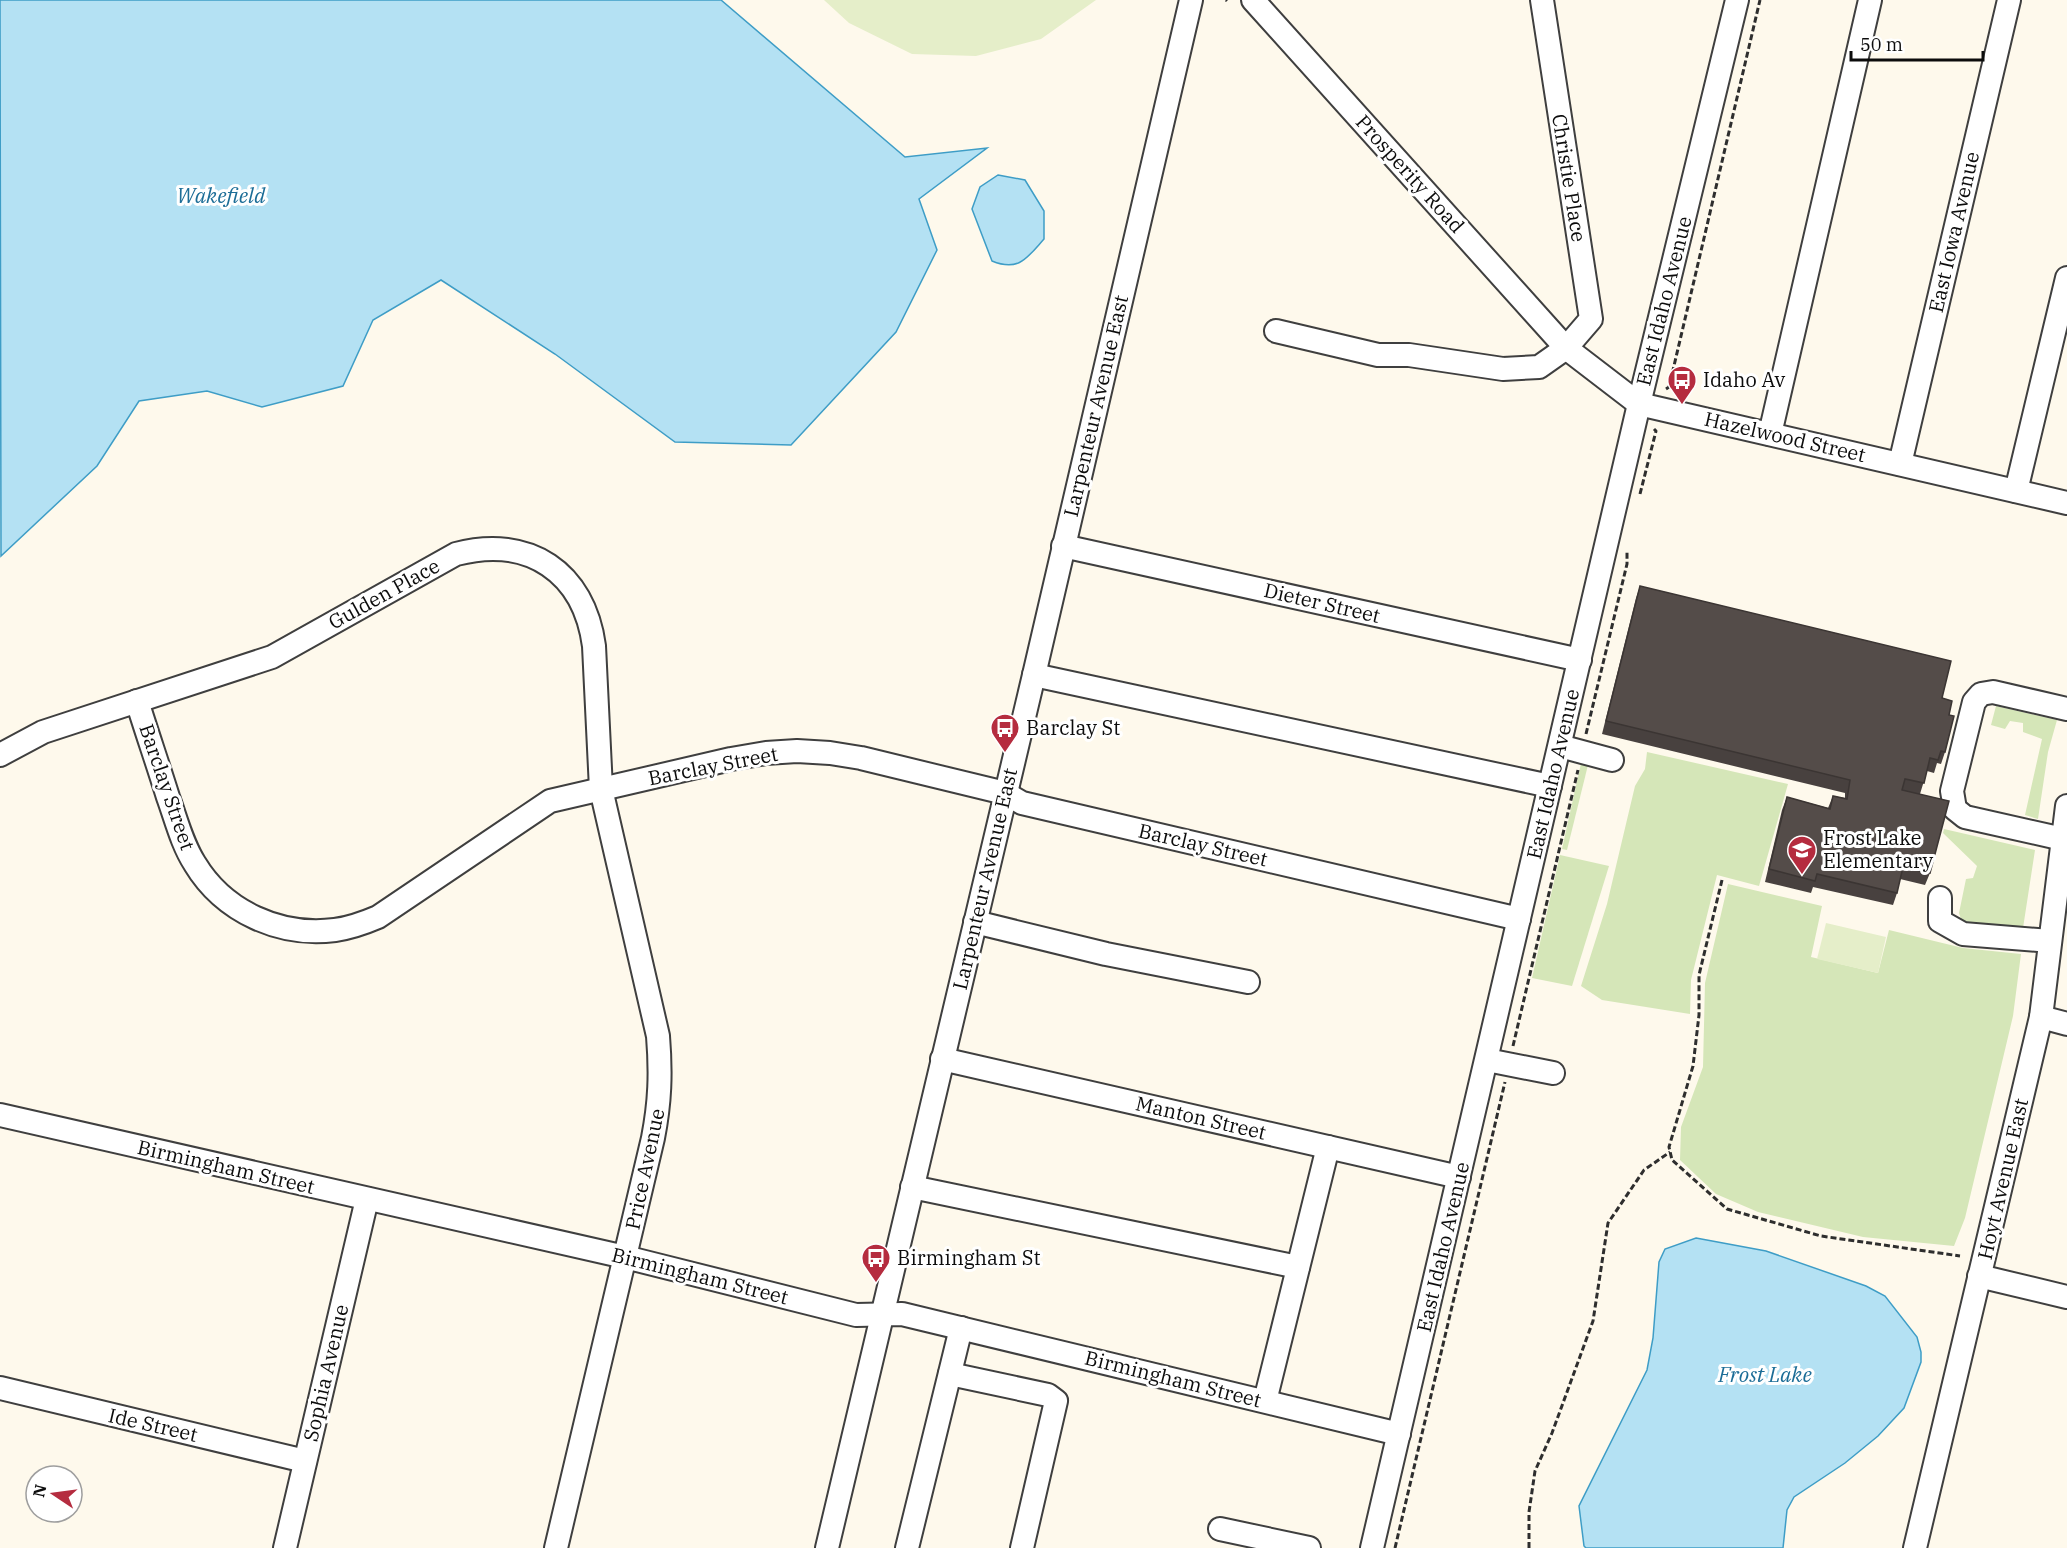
<svg xmlns="http://www.w3.org/2000/svg" width="2067" height="1548" font-family="'IBM Plex Serif',serif">
<style>
.green{fill:#d5e6b8}
.pitch{fill:#e5eec9}
.water{fill:#b4e1f3;stroke:#3e9dc6;stroke-width:1.5}
.lines{fill:none;stroke-linecap:round;stroke-linejoin:round}
.minor-casing{stroke:#3f3f3f;stroke-width:26}
.path{stroke:#2e2e2e;stroke-width:3;stroke-dasharray:6 3;stroke-linecap:butt}
.minor{stroke:#fff;stroke-width:22}
.wall{fill:#48413f}
.building{fill:#544c49;stroke:#3b3533;stroke-width:1.5}
.labels{text-anchor:middle;stroke-width:6;stroke-linejoin:round;paint-order:stroke}
.street-label{font-size:20px;fill:#0c0c0c;stroke:#fff}
.poi-label{font-size:20px;fill:#0c0c0c;stroke:#fff;text-anchor:start}
.water-label{font-size:21px;font-style:italic;fill:#1c6d97;stroke:#fff}
</style>
<rect width="100%" height="100%" fill="#fef9ec"/>
<g class="green">
<path d="M1996 706 2057 720 2048 752 2038 819 2025 815 2042 739 2023 732V723L2010 721 2005 729 1991 725Z"/>
<path d="M1647 752 1788 784 1759 886 1717 875 1691 980 1690 1014 1602 1000 1581 986 1607 904 1635 786 1645 769Z"/>
<path d="M1582 759 1588 765 1567 850 1562 849Z"/>
<path d="M1944 829 2035 850 2023 928 1974 926 1962 922 1959 913 1966 879 1973 878 1977 866 1943 833Z"/>
<path d="M1560 855 1609 866 1572 986 1532 978Z"/>
<path d="M1728 884 1822 906 1811 957 1878 973 1889 930 1963 948 2021 954 2013 1016 1965 1218 1954 1246 1863 1237 1758 1212 1716 1194 1680 1160 1681 1127 1703 1067 1705 983Z"/>
</g>
<g class="pitch">
<path d="M824 0H1096L1041 39 976 56 912 54 849 23Z"/>
<path d="M1826 923 1886 937 1878 973 1817 959Z"/>
</g>
<g class="water">
<path d="M0 0H721L905 157 987 148 919 199 937 250 896 332 791 445 675 442 555 354 441 280 373 320 343 386 262 407 207 391 139 401 97 466 1 556Z"/>
<path d="M998 175 1025 180 1044 211V239C1027 258 1019 272 992 261L972 209 980 187Z"/>
<path d="M1696 1238 1766 1251 1866 1286 1885 1296 1917 1337 1921 1352V1362L1904 1408 1878 1436 1845 1463 1794 1497 1787 1510 1783 1548H1586L1584 1546 1579 1506 1647 1370 1653 1338 1659 1262 1665 1249Z"/>
</g>
<g class="lines">
<g class="minor-casing">
<g id="minor">
<path d="M1253 0 1566 348 1639 404 2067 503"/>
<path d="M1276 331 1378 355H1409L1503 369 1539 367 1566 348 1591 319 1542 0"/>
<path d="M1770 434 1870 0"/>
<path d="M1900 464 2009 0"/>
<path d="M2016 491 2067 278"/>
<path d="M1063 546 1580 660"/>
<path d="M1034 675 1550 786"/>
<path d="M137 701C147 733 158 765 168 797 176 819 182 844 195 864 224 912 280 937 335 930 350 928 364 923 378 917L550 801 731 759 766 753 797 751 830 753 861 758 1005 793 1022 803 1519 919"/>
<path d="M1560 746 1612 760"/>
<path d="M0 755 43 732 272 657 456 554C529 535 584 572 594 646L601 789 658 1036C661 1073 660 1102 653 1138L556 1548"/>
<path d="M2063 839 1965 817 1955 809 1952 791 1974 702 1981 694 1993 692 2067 709"/>
<path d="M1940 898V921L1963 934 2050 941"/>
<path d="M975 922 1106 954 1248 982"/>
<path d="M2041 1017 2067 1024"/>
<path d="M942 1059 1459 1177"/>
<path d="M1487 1060 1553 1073"/>
<path d="M0 1115 625 1257 856 1315 902 1314 1399 1434"/>
<path d="M912 1187 1298 1267"/>
<path d="M1979 1276 2067 1297"/>
<path d="M950 1374 1048 1395 1056 1401 1022 1548"/>
<path d="M0 1388 305 1461"/>
<path d="M1265 1401 1328 1147"/>
<path d="M1220 1529 1309 1548"/>
<path d="M285 1548 367 1199"/>
<path d="M827 1548 1034 675 1191 0"/>
<path d="M907 1548 961 1328"/>
<path d="M1372 1548 1639 404 1737 0"/>
<path d="M1915 1548 2041 1017 2067 806"/>
</g>
</g>
<g class="path">
<path d="M1226 0 1227 1"/>
<path d="M1666 389 1669 387 1760 0"/>
<path d="M1640 494 1656 431 1654 429"/>
<path d="M1586 734 1627 564V550"/>
<path d="M1722 880 1699 975V1015L1693 1066 1669 1147 1672 1160 1727 1209 1821 1236 1960 1256"/>
<path d="M1513 1046 1578 770"/>
<path d="M1395 1548 1505 1082"/>
<path d="M1529 1548V1512L1535 1471 1552 1433 1593 1321 1608 1223 1644 1170 1670 1152"/>
</g>
<use href="#minor" class="minor"/>
</g>
<path class="wall" d="M1640 586 1942 698 1949 715 1945 752 1941 764 1937 763 1934 773 1927 771 1920 794 1930 873 1925 885 1900 879 1897 893 1893 905 1813 887 1811 893 1765 882 1782 810 1787 797 1828 808 1833 796 1845 798V793L1602 734 1636 598Z"/>
<path class="building" d="M1640 586 1951 661 1942 698 1952 701 1949 715 1954 716 1945 752 1941 751 1938 760 1930 758 1924 783 1905 779 1902 790 1949 801 1930 873 1903 867 1897 893 1817 874 1815 881 1769 869 1787 797 1830 809 1833 796 1847 799 1850 780 1606 721Z"/>
<defs>
<g id="bus-pin" transform="scale(1.5)"><path d="M0 17L-7.5 6A9.5 9.5 0 1 1 7.5 6Z" fill="#b52c3f" stroke="#fff"/><path d="M-5-6H5V4H4V6H2V4H-2V6H-4V4H-5ZM-3.5-4V0h7V-4ZM-3.5 1.2v1.5H-2V1.2ZM2 1.2v1.5H3.5V1.2Z" fill="#fff"/></g>
<g id="school-pin" transform="scale(1.5)"><path d="M0 17L-7.5 6A9.5 9.5 0 1 1 7.5 6Z" fill="#b52c3f" stroke="#fff"/><path d="M0-5L7-2L0 1L-7-2ZM-4 1L0 2.5L4 1V4Q0 6-4 4Z" fill="#fff"/></g>
</defs>
<g fill-rule="evenodd">
<use href="#bus-pin" x="1682" y="380"/>
<use href="#bus-pin" x="1005" y="728"/>
<use href="#school-pin" x="1802" y="850"/>
<use href="#bus-pin" x="876" y="1258"/>
</g>
<g class="labels">
<g class="street-label">
<text transform="translate(1410 174) rotate(48)" y="7">Prosperity Road</text>
<text transform="translate(1569 178) rotate(81)" y="7">Christie Place</text>
<text transform="translate(1954 232) rotate(-77)" y="7">East Iowa Avenue</text>
<text transform="translate(1664 301) rotate(-76)" y="7">East Idaho Avenue</text>
<text transform="translate(1096 406) rotate(-77)" y="7">Larpenteur Avenue East</text>
<text transform="translate(1785 437) rotate(13)" y="7">Hazelwood Street</text>
<text transform="translate(384 594) rotate(-29)" y="7">Gulden Place</text>
<text transform="translate(1322 603) rotate(13)" y="7">Dieter Street</text>
<text transform="translate(713 766) rotate(-11)" y="7">Barclay Street</text>
<text transform="translate(1553 774) rotate(-77)" y="7">East Idaho Avenue</text>
<text transform="translate(167 787) rotate(71)" y="7">Barclay Street</text>
<text transform="translate(1203 845) rotate(13)" y="7">Barclay Street</text>
<text transform="translate(985 879) rotate(-77)" y="7">Larpenteur Avenue East</text>
<text transform="translate(1201 1118) rotate(13)" y="7">Manton Street</text>
<text transform="translate(226 1167) rotate(13)" y="7">Birmingham Street</text>
<text transform="translate(645 1169) rotate(-78)" y="7">Price Avenue</text>
<text transform="translate(2003 1179) rotate(-77)" y="7">Hoyt Avenue East</text>
<text transform="translate(1443 1247) rotate(-77)" y="7">East Idaho Avenue</text>
<text transform="translate(700 1276) rotate(14)" y="7">Birmingham Street</text>
<text transform="translate(326 1373) rotate(-77)" y="7">Sophia Avenue</text>
<text transform="translate(1173 1379) rotate(14)" y="7">Birmingham Street</text>
<text transform="translate(153 1425) rotate(13)" y="7">Ide Street</text>
</g>
<g class="poi-label">
<text x="1703" y="387">Idaho Av</text>
<text x="1026" y="735">Barclay St</text>
<text x="1823" y="845">Frost Lake<tspan x="1823" dy="23">Elementary</tspan></text>
<text x="897" y="1265">Birmingham St</text>
</g>
<g class="water-label">
<text x="221" y="203">Wakefield</text>
<text x="1765" y="1382">Frost Lake</text>
</g>
</g>
<g transform="translate(54 1494) rotate(283)"><circle r="28" fill="#ffffff" stroke="#9e9e9e" stroke-width="1.5"/>
<path d="M0-4.5L10 22L0 15L-10 22Z" fill="#b52c3f"/>
<text y="-9" font-size="16" font-weight="bold" text-anchor="middle" fill="#0c0c0c">N</text>
</g>
<path d="M1851 51v9h132v-9" fill="none" stroke="#0c0c0c" stroke-width="3"/>
<text x="1860" y="51" font-size="18" fill="#0c0c0c" stroke="#ffffff" stroke-width="4.5" paint-order="stroke">50 m</text>
</svg>
